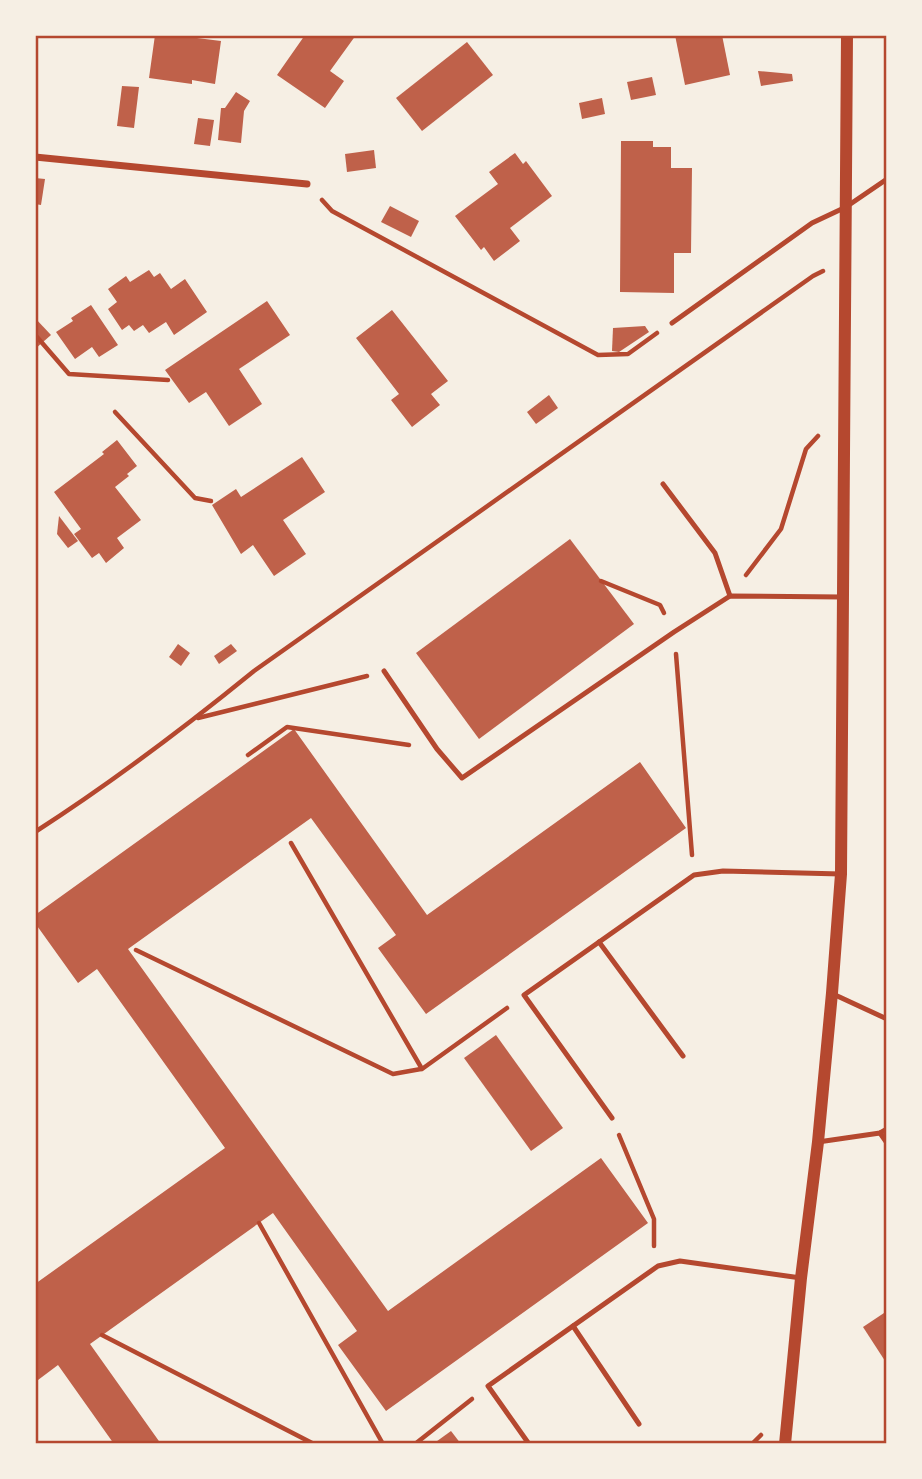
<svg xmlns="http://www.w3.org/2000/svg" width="922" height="1479" font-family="Jost,sans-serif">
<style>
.building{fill:#bf614a}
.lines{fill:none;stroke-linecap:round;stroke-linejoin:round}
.path{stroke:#b5482f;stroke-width:4.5}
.service{stroke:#b5482f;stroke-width:5}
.minor{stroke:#b5482f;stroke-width:7}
.tertiary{stroke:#b5482f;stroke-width:12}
.neatline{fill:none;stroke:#b5482f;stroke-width:2.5}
</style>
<rect width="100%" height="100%" fill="#f6efe4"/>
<g class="building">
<path d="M155 35H197V38L221 41 215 84 192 80V84L149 78Z"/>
<path d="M305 35H356L330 71 344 81 325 108 277 75Z"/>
<path d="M675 35H722L730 75 685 85Z"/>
<path d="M467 42 493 75 422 131 396 98Z"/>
<path d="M758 71 792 74 793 81 761 86Z"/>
<path d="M652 77 656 95 631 100 627 82Z"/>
<path d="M122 86 139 87 134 128 117 126Z"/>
<path d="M236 92 250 101 244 111 241 143 218 140 221 108H225Z"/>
<path d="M602 98 605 114 582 119 579 103Z"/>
<path d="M198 118 214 120 210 146 194 144Z"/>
<path d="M621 141H653V147H671V168H692L691 253H674V293L620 292Z"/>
<path d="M374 150 376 168 347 172 345 154Z"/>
<path d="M515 153 523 164 526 161 552 196 510 228 520 241 494 261 484 247 481 250 455 216 498 184 489 172Z"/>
<path d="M35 178 45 179 41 205 35 204Z"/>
<path d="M390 206 419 221 411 237 381 222Z"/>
<path d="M149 270 154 277 160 273 171 289 185 279 207 312 174 335 166 322 149 333 143 325 134 331 129 325 122 330 108 309 117 302 108 289 126 276 130 282Z"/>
<path d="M267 301 290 335 239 369 262 404 229 426 206 392 189 403 165 370Z"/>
<path d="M91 305 118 345 99 357 92 347 75 359 56 332 73 321 71 318Z"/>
<path d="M392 310 448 381 431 394 440 405 412 427 391 400 399 394 356 338Z"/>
<path d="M35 318 51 335 35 349Z"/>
<path d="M645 326 649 332 619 352 612 351 613 328Z"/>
<path d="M549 395 558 408 536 424 527 412Z"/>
<path d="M117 440 137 466 127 474 129 476 115 487 141 520 117 538 124 548 106 563 99 553 92 558 74 534 81 529 54 492 104 454 102 452Z"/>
<path d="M302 457 325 492 283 520 306 554 274 576 253 545 241 554 212 505 236 489 241 497Z"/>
<path d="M59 516 78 541 68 548 57 534Z"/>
<path d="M570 539 634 624 479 739 416 653Z"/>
<path d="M178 644 190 653 181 666 169 657Z"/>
<path d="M231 644 237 651 219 664 214 656Z"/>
<path d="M294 729 427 915 640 762 686 828 426 1014 378 948 396 935 311 818 128 949 388 1311 601 1158 648 1223 386 1411 338 1345 357 1331 273 1213 90 1344 161 1444H114L58 1365 38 1380 35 1375V1284L225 1148 97 969 78 983 35 923V915Z"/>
<path d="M496 1035 563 1128 531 1151 464 1058Z"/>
<path d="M887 1311V1364L863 1327Z"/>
<path d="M451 1431 461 1444H433Z"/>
</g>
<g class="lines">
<g class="path">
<path d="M322 200 332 211 598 355 628 354 657 333"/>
<path d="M37 337 69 374 168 380"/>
<path d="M115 412 195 498 211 501"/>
<path d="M746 575 781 529 806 449 818 436"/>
<path d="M601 581 660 605 664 613"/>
<path d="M676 654 692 855"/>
<path d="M198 718 367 676"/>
<path d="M248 755 287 727 409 745"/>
<path d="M35 832C111 783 184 728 254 671L813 276 823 271"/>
<path d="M291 843 422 1069 507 1008"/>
<path d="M136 950 393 1074 421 1069"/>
<path d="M619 1135 654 1219V1246"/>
<path d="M259 1223 383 1444"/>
<path d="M102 1335 314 1444"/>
<path d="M415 1444 472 1399"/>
<path d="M752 1444 761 1435"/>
</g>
<g class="service">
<path d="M672 323 812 223 846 207 887 179"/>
<path d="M663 484 715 553 730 596"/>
<path d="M384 671 437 749 462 778 674 632 730 596 842 597"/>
<path d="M599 942 683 1056"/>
<path d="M833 994 887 1019"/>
<path d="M612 1118 524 995 694 875 723 871 841 874"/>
<path d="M880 1133 887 1143"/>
<path d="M818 1142 880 1133 887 1129"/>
<path d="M573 1326 639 1424"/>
<path d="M529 1444 488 1386 658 1266 680 1261 801 1278"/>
</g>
<path class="minor" d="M35 157 307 184"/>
<path class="tertiary" d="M785 1444 801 1278 818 1142 832 993 841 874 847 35"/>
</g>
<rect width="922" height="1479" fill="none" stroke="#f6efe4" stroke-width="74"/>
<rect x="37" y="37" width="848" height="1405" class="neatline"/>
</svg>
